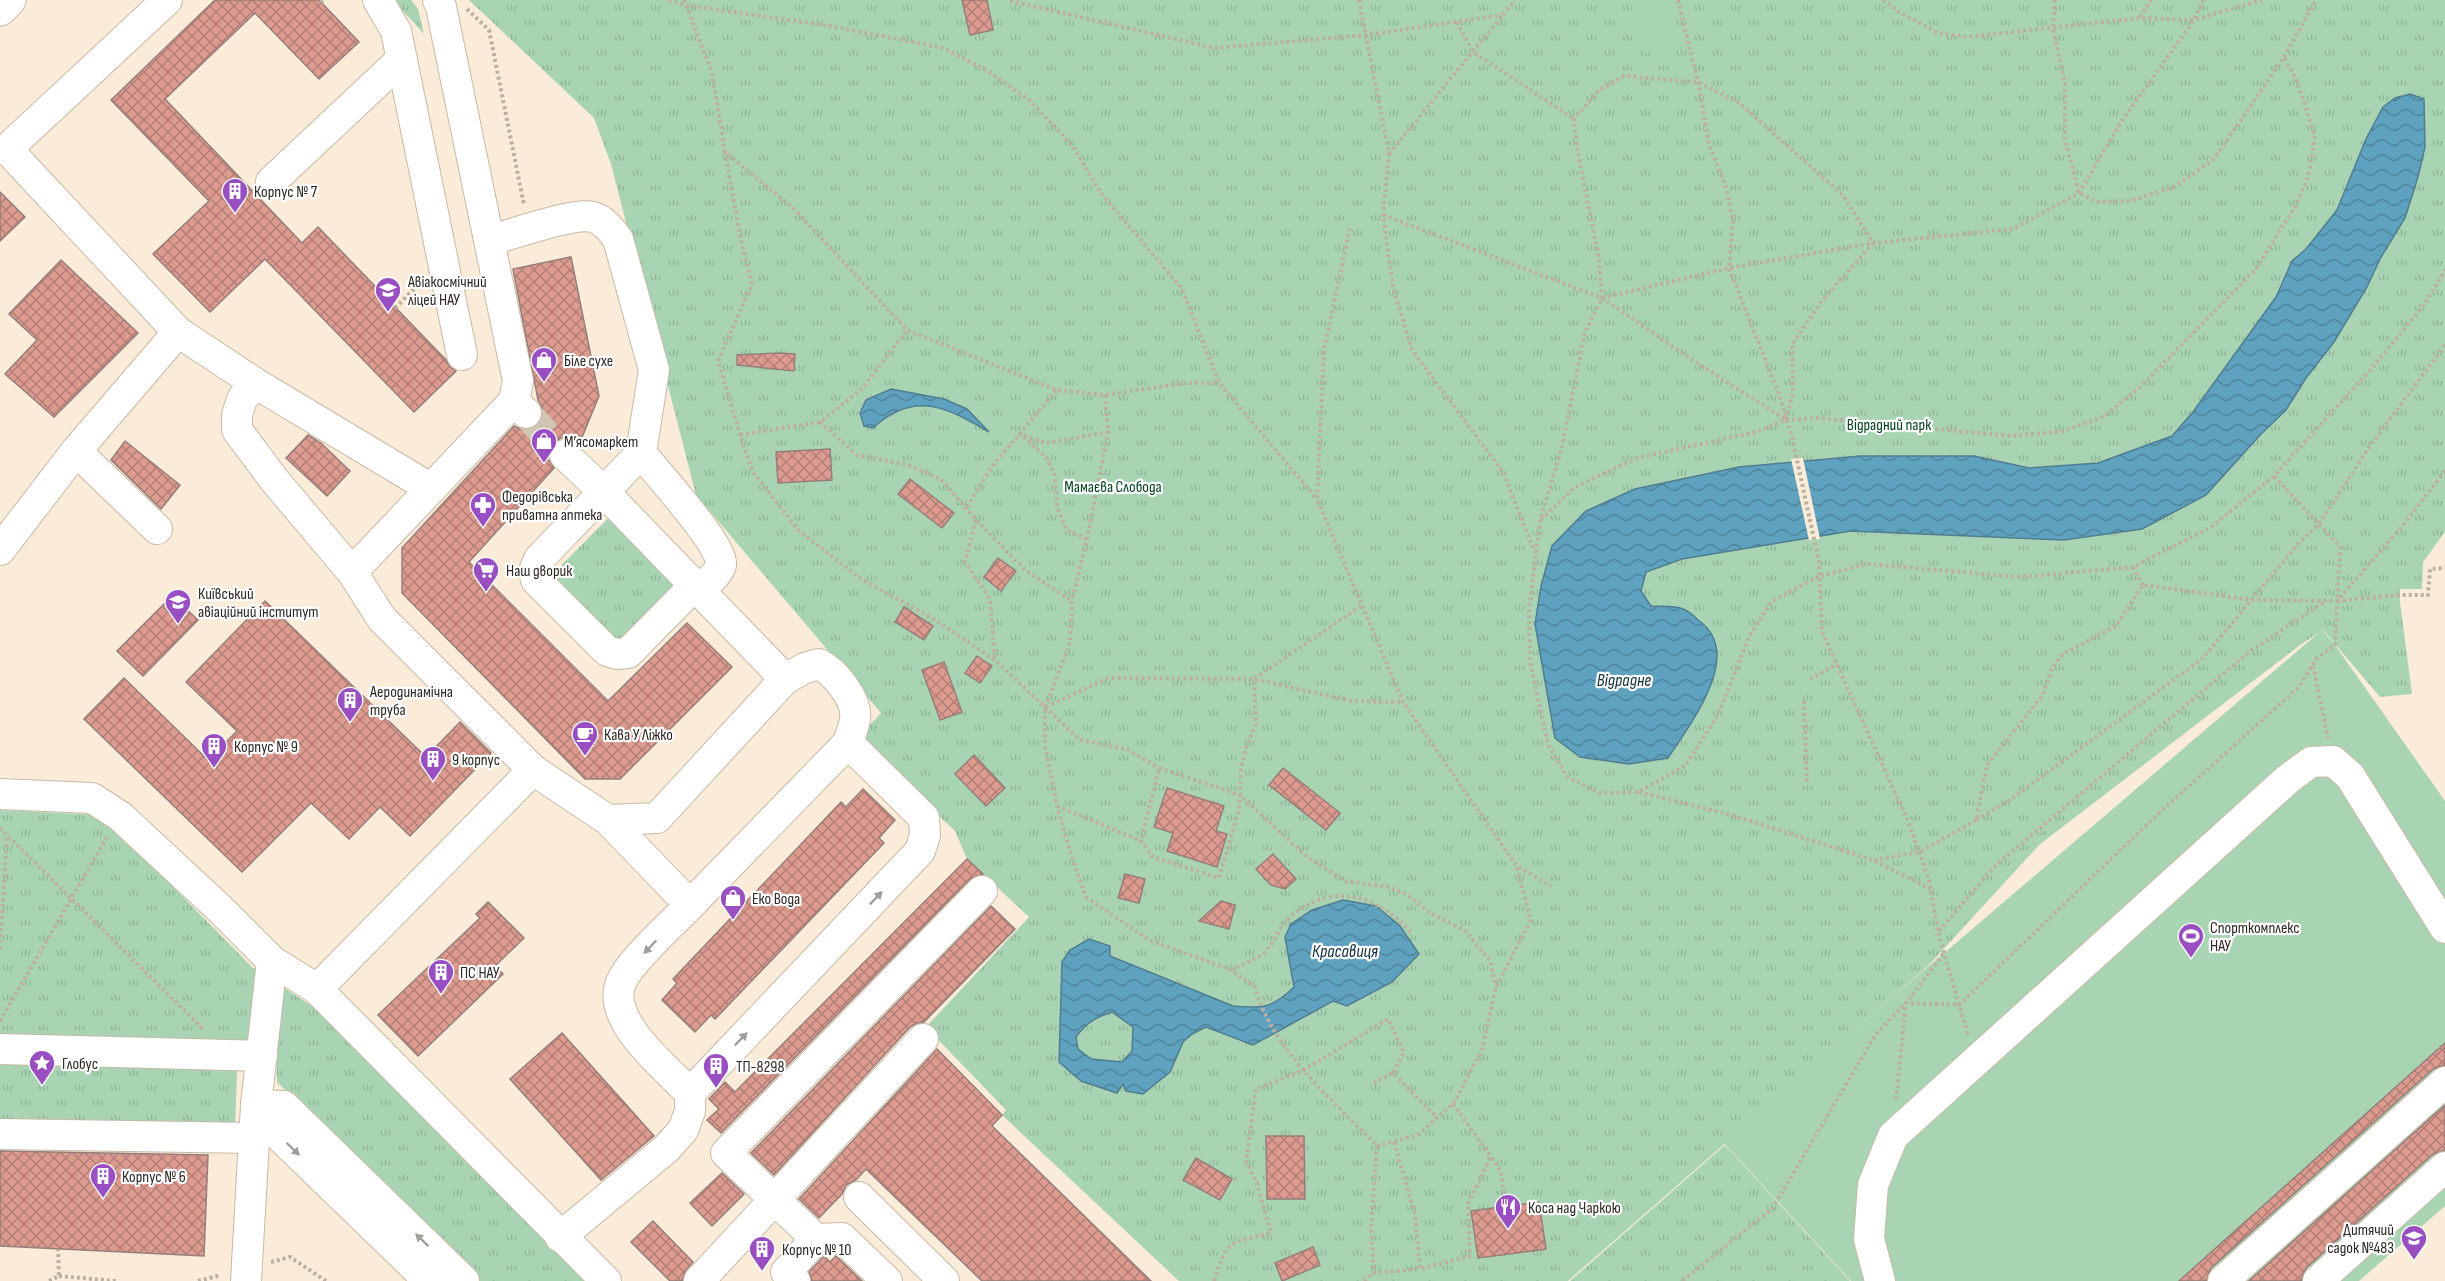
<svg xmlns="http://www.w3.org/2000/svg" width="2445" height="1281" font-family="'Sofia Sans Condensed',sans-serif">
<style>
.grass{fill:url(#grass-tufts)}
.pitch{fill:#a8d4b3}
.water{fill:url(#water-waves);stroke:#507d8f;stroke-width:1.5;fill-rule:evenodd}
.pier{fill:#faecd8}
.building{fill:url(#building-cross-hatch);stroke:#967f7a;stroke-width:1.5}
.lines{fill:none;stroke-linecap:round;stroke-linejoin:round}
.minor-tunnel{stroke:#d1c5b3;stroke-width:30;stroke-dasharray:30 15;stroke-linecap:butt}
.minor-casing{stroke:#c7b9a6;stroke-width:32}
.major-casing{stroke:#c7b9a6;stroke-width:35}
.path{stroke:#bbb0a0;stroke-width:4;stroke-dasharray:3 3;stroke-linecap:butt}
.minor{stroke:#fff;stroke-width:30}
.major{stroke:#fff;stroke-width:33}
.oneway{fill:#a09e9b}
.labels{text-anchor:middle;stroke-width:4.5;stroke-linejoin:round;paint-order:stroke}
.poi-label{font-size:16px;fill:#2c2720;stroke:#fff;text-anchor:start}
.park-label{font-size:16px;fill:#00421d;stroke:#fff}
.water-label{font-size:18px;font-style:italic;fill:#0f303d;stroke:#fff}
</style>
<defs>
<pattern id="grass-tufts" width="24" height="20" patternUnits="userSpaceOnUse" patternTransform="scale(1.5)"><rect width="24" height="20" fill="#a8d4b3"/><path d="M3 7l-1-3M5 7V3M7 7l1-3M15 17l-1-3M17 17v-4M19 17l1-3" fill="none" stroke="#91b69a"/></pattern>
<pattern id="water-waves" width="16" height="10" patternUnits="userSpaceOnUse" patternTransform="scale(1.5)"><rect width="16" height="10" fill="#5fa2bf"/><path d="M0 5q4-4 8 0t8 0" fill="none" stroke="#4f849b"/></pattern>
<pattern id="building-cross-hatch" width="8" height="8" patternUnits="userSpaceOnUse" patternTransform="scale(1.5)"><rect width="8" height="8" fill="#dd9b90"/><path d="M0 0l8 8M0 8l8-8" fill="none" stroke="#b37e75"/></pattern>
</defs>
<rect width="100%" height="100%" fill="#faecd8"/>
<g class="grass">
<path d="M393 0H411L418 9 424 34Z"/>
<path d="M469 0H2445V532L2423 562 2422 589H2400V602L2412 694 2380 697 2323 630 2300 645 2039 845 1929 965 1568 1281H1179L1002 1115 1006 1110 926 1027 1029 917 967 859 955 831 864 746 869 726 881 713 696 495 611 164 594 118Z"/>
<path d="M615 511 685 585 618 648 548 579Z"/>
<path d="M0 810 102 815 252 967 321 1012 592 1281H477L277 1082 276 1046 238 1043 235 1131 0 1127Z"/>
<path d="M1725 1145 1850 1281H1570Z"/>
</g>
<g class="pitch">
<path d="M1634 0H1667L1676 47 1644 53Z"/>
<path d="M2322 630 2335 645 2445 801V1206L2359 1281H1851L1723 1142Z"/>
</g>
<g class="water">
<path d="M2410 94 2424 99 2425 147 2418 177 2405 218 2381 257 2367 287 2334 342 2306 378 2286 410 2261 434 2206 495 2142 529 2064 540 1851 531 1682 559 1646 572 1641 591 1651 606C1661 607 1674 605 1683 609 1688 611 1694 616 1698 620 1746 653 1690 724 1668 758L1629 764 1580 757 1555 738 1535 624 1541 586 1552 546 1586 511 1635 489 1739 467 1860 456H1974L2029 468 2098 463 2172 436 2193 412 2276 297 2292 261 2306 249 2337 210 2366 139 2383 107 2395 98Z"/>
<path d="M891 389 944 399 967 409 989 432C947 407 914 390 873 428L864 426 860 413 866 400Z"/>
<path d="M1343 900 1376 906 1400 926 1419 954 1392 982 1347 1006 1333 1001 1253 1045 1206 1027 1192 1034 1183 1042 1170 1072 1143 1094 1126 1091 1123 1084 1117 1093 1081 1081 1059 1062 1062 962 1070 950 1089 939 1110 946V956L1233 1006C1262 1009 1273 1008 1294 987L1285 937 1291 924 1312 910ZM1112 1012 1133 1027 1132 1051 1122 1062 1091 1059 1078 1049 1076 1037C1086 1023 1096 1017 1112 1012Z"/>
</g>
<path class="pier" d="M1803 458 1820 539 1809 540 1791 459Z"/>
<g class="building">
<path d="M215 0H319L359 42 319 79 255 13 165 99 302 243 318 227 446 360 450 367 456 371 414 412 265 259 210 312 153 254 209 201 111 100Z"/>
<path d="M962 0H987L993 30 970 35Z"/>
<path d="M0 192 25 217 0 241Z"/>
<path d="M571 257 599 396 583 435 577 442 570 438H561L552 444 548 450V459L554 468 469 562 608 701 687 623 732 667 620 779H585L402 593V548L514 426 522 430 531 429 538 426 542 418 543 409 538 400 513 269Z"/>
<path d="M61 260 138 333 54 417 5 374 37 340 9 314Z"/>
<path d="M778 353 795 354 794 371 737 365V355Z"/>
<path d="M308 435 321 443 350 471 327 496 286 458Z"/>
<path d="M125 441 180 485 161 509 111 460Z"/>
<path d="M830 449 832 480 778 483 776 452Z"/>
<path d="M910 479 954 513 942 528 898 494Z"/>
<path d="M998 558 1016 571 1001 591 984 577Z"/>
<path d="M172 596 198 620 143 676 117 651Z"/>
<path d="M265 601 426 757 460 722 491 753 410 836 380 807 349 839 311 803 242 872 84 719 124 678 208 760 237 731 186 682Z"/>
<path d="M904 607 933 626 924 640 895 622Z"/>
<path d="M977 656 992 666 980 683 965 673Z"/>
<path d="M944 662 962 712 940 720 922 670Z"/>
<path d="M974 755 1005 788 986 806 955 774Z"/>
<path d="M1283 768 1340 813 1326 830 1269 785Z"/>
<path d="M1167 788 1224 806 1216 831 1227 834 1217 867 1167 851 1173 833 1154 827Z"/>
<path d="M863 789 895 820 879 838 884 843 715 1019 711 1015 695 1032 662 1000 677 983 673 979 841 802 846 807Z"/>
<path d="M1273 854 1296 879 1285 889 1271 885 1256 869Z"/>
<path d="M967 859 983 874 970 879 721 1133 707 1120 719 1109 709 1099 725 1082 735 1092Z"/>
<path d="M1125 874 1145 879 1139 903 1118 898Z"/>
<path d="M1221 901 1235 905 1229 929 1199 921Z"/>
<path d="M488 902 524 938 495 966 503 974 418 1056 378 1015 480 918 476 914Z"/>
<path d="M991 906 1015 929 924 1022 917 1023 910 1027 774 1175 751 1153Z"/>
<path d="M562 1033 654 1136 601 1180 510 1079Z"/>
<path d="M2445 1043V1065L2433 1069 2211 1268 2206 1281H2179Z"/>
<path d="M937 1049 1002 1115 992 1126 1151 1281H982L866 1169 856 1180 846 1185 842 1194 819 1218 799 1199Z"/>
<path d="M2445 1105V1150L2433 1154 2306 1268 2301 1281H2249Z"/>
<path d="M1266 1136H1304L1305 1199H1267Z"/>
<path d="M0 1151 208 1155 204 1256 0 1246Z"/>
<path d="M1196 1158 1232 1179 1220 1200 1183 1180Z"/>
<path d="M722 1173 744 1194 712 1226 690 1203Z"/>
<path d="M1539 1202 1546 1249 1478 1258 1471 1211Z"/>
<path d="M653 1221 693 1262 686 1270 682 1281H670L631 1242Z"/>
<path d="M1313 1247 1320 1265 1282 1281 1275 1263Z"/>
<path d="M824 1256 830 1262 836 1256 862 1281H812L809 1272Z"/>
</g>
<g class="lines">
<path class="minor-tunnel" d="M526 413 565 455"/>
<g class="minor-casing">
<g id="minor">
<path d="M167 0 7 149 178 332 255 383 430 488"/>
<path d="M378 0 396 31 462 355"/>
<path d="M438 0 441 7 518 381 514 401 526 413"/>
<path d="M271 182 402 59"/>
<path d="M491 240C513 234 574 212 593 217 605 221 611 230 618 239L654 370 641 453 539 559 534 571 536 580 607 651 617 654 628 653 695 585"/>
<path d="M255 383 242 399 237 415V430L275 481 352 572 382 619 533 770 608 820 690 905 848 743C850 735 854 727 855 719 858 700 835 672 819 664L805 668 785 679 657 818 608 820"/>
<path d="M76 451 157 529"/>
<path d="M641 453C655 471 725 547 721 565 718 575 707 582 700 589"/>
<path d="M565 455 604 492 785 679"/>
<path d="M0 550 76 451 178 332"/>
<path d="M352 572 514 401"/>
<path d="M0 794 92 798 120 816 219 908 272 961 256 1105 246 1281"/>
<path d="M690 905C673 923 627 963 620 985 608 1022 666 1068 690 1093L920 851 925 835 924 818 848 743"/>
<path d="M272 961 317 989 606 1281"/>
<path d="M317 989 533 770"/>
<path d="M0 1049 262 1056"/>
<path d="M256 1105 284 1106 464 1281"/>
<path d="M256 1105 271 1128 429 1281"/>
<path d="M0 1134 253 1138"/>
<path d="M859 1197 944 1281"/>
<path d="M560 1237 666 1149 683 1130 690 1111V1093"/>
<path d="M816 1239 726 1153 982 891"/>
<path d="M699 1281 923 1039"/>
<path d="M795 1281 786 1272 816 1239 842 1238 887 1281"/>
<path d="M1880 1281 1869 1239 1873 1185 1893 1136 2288 779 2311 762 2333 761 2350 776 2445 928"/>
<path d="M2223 1281 2445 1082"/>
<path d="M2318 1281 2445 1167"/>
</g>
</g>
<g class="major-casing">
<path id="major" d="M0 9 9 0"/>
</g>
<g class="path">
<path d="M669 0 685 5 830 26 943 48 988 71 1029 100 1072 145 1101 193 1182 289 1219 383 1317 499"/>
<path d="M684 0 712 72 725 152 792 207 907 330 1057 390 1105 395 1186 383H1219"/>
<path d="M1359 0 1389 154 1383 215 1393 287 1412 350 1503 472 1535 553"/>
<path d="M1678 0 1698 82 1709 144 1727 190 1733 223 1729 268 1778 392 1792 437 1819 562 1822 632 1908 821 1929 879 1938 932 1959 1005 1906 1003 1876 1034 1772 1209 1682 1281"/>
<path d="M1883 0 1899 12 1938 33 1967 37 2140 18 2194 20 2262 0"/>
<path d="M2055 0 2053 29 2065 84V139L2079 193 2097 202 2131 201 2176 186 2214 159 2284 57 2316 0"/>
<path d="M1010 1 1215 48 1367 35 1502 15"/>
<path d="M321 3 324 0"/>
<path d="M467 9 489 30 524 205"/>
<path d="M2140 17 2151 0"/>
<path d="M1457 22 1473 52 1574 119"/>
<path d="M725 152 741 240 752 284 718 361 740 435 753 472 798 530 861 579 932 618 995 660 1080 740 1128 750 1159 768"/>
<path d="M1389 154 1515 0"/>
<path d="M1383 215 1602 298 1694 361 1785 419"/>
<path d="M1350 228 1324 349 1317 499 1403 702 1516 865 1551 886"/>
<path d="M1602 298 1729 268 1873 243 2013 229 2079 193 2123 119 2194 20 2203 0"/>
<path d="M395 308 422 281"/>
<path d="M2445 345 2370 446 2319 524 2299 543 2202 659 2007 802 1976 820 1987 765 2043 695 2052 668 2063 654 2116 626 2143 585 2253 600 2337 601 2405 523 2445 471"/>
<path d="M1105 395 1108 432 1087 539 1072 601 1070 643 1045 707V747L1057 806 1072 858 1086 897 1149 940 1231 970 1255 987C1270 1047 1335 1103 1377 1146L1418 1135 1453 1104 1482 1050 1496 987 1531 920 1516 865"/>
<path d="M1786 420 1793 392 1792 344 1822 301 1873 243 1843 195 1738 102 1698 82 1624 76 1598 91 1574 119 1577 148 1599 259 1602 298 1585 332 1562 446 1540 521 1529 610 1530 662 1548 744 1566 776 1599 793 1638 792 1685 766 1718 715 1749 637 1771 602 1820 576 1867 564 2021 577 2133 567 2210 528 2274 476 2371 369 2424 305 2445 270"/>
<path d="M820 422 857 455 908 465 941 479 976 520 1026 571 1072 601"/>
<path d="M740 435 820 422 861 390 907 330"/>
<path d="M967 507 993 465 1057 390"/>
<path d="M976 520 965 562 990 599 995 659"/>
<path d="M1541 520 1575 487 1637 458 1756 432 1786 420 1816 418 2012 436 2063 431 2105 416 2141 386 2256 269 2296 205 2308 177 2315 136 2297 81 2284 57"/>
<path d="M1087 539 1067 530 1057 507 1055 476 1045 456 1020 434 1046 443 1108 432"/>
<path d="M2133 567 2143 585"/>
<path d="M2337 601 2400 595H2428L2430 569 2445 568"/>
<path d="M1361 606 1254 679 1256 724 1247 745 1241 769 1240 795 1307 857 1345 881 1388 887 1406 894 1429 912 1465 931 1490 960 1496 987"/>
<path d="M2313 666 2328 738"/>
<path d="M1810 679 1838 664"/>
<path d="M1804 701 1807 783"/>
<path d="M1046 707 1108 678 1254 679 1351 701 1403 702"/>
<path d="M1159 768 1240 795 1239 809 1219 878 1153 857 1141 841Z"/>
<path d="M1639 792 1731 815 1873 860 1931 889"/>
<path d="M1057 806 1141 841"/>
<path d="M0 828 203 1029"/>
<path d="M1874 860 1920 852 1976 820"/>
<path d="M1939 931 1996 865 2249 652 2324 602"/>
<path d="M0 949 7 836"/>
<path d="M1231 970C1242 965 1255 960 1264 953 1274 945 1277 931 1285 922 1325 881 1377 892 1411 933"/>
<path d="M0 1021 107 837"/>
<path d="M1968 1034 1959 1005 2158 814 2299 687 2317 658 2335 645 2340 547 2274 476"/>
<path d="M1374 1083 1393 1073"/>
<path d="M1896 1100 1906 1003 1944 953"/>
<path d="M1453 1104 1501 1171 1505 1207"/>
<path d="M1394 1142 1415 1214 1420 1269 1470 1256 1468 1204 1491 1156"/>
<path d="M1377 1146 1371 1227 1374 1273 1420 1269"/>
<path d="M271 1262 290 1257 326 1281"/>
<path d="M59 1276 116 1281"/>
<path d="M49 1281 59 1276 58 1249"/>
<path d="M198 1281 221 1275"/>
<path d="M1214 1281C1228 1237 1228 1244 1271 1233L1257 1183 1246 1162 1256 1089 1302 1071 1388 1019 1404 1053 1393 1073 1437 1118"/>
<path d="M1364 1281 1374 1273"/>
</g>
<use href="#minor" class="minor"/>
<use href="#major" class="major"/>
</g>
<defs><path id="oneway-solid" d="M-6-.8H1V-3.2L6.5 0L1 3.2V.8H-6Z" transform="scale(1.5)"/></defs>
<g class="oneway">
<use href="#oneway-solid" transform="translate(876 898) rotate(-46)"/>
<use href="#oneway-solid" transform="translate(650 947) rotate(134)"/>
<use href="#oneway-solid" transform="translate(741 1039) rotate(-46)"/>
<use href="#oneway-solid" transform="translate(293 1149) rotate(44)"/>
<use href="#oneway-solid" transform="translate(422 1240) rotate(-136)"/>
</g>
<defs>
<g id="building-pin" transform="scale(1.35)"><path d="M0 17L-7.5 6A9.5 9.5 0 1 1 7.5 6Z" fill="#994fc2" stroke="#fff"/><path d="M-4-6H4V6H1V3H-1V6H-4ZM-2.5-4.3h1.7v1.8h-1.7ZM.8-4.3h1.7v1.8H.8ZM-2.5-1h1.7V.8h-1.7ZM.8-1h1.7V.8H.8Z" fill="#fff"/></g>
<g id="school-pin" transform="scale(1.35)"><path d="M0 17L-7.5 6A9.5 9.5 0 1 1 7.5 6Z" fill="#994fc2" stroke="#fff"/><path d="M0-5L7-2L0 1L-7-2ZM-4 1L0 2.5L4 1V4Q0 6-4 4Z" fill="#fff"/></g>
<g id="shop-pin" transform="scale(1.35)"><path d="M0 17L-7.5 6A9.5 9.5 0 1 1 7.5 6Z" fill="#994fc2" stroke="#fff"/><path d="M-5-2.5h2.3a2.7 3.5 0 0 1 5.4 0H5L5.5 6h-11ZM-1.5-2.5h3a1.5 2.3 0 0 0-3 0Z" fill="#fff"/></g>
<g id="pharmacy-pin" transform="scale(1.35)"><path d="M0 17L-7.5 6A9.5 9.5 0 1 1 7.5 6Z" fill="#994fc2" stroke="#fff"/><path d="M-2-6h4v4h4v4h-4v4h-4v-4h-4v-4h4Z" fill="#fff"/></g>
<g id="supermarket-pin" transform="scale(1.35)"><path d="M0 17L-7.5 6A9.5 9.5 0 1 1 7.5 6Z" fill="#994fc2" stroke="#fff"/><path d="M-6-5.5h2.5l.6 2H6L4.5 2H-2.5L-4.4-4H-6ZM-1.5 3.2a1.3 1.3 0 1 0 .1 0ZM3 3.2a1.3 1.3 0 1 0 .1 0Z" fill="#fff"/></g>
<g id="university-pin" transform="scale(1.35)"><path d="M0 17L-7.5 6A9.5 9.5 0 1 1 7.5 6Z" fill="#994fc2" stroke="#fff"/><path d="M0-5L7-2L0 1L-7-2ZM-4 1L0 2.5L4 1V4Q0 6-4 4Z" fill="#fff"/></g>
<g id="cafe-pin" transform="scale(1.35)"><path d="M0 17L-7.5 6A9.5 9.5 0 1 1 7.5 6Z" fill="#994fc2" stroke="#fff"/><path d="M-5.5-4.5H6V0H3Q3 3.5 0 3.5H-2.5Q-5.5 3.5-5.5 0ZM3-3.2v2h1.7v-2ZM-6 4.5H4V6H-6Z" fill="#fff"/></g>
<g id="stadium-pin" transform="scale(1.35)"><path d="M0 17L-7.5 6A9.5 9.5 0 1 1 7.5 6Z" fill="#994fc2" stroke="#fff"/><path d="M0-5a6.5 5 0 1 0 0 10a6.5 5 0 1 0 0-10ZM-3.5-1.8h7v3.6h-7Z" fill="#fff"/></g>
<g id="sight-pin" transform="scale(1.35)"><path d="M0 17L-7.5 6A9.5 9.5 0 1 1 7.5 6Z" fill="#994fc2" stroke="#fff"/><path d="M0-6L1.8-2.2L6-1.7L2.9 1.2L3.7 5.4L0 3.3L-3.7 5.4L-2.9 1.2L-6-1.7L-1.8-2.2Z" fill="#fff"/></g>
<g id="restaurant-pin" transform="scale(1.35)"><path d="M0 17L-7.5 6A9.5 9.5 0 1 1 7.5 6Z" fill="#994fc2" stroke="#fff"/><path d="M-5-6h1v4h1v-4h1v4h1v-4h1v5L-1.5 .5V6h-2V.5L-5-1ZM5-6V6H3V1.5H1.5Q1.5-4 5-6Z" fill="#fff"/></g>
</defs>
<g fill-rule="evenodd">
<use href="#building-pin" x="235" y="191"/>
<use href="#school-pin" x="388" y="290"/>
<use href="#shop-pin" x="544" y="360"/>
<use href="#shop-pin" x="544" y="441"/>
<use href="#pharmacy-pin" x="483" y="505"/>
<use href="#supermarket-pin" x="486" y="570"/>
<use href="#university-pin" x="178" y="602"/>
<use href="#building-pin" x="350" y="700"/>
<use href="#cafe-pin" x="585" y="734"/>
<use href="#building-pin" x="214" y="746"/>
<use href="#building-pin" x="433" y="759"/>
<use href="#shop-pin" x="733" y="898"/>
<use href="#stadium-pin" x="2191" y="936"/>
<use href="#building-pin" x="441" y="972"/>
<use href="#sight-pin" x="42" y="1063"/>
<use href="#building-pin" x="716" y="1066"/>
<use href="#building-pin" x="103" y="1176"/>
<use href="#restaurant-pin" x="1508" y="1207"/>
<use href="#school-pin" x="2414" y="1238"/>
<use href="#building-pin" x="762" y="1249"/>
</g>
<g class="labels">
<g class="poi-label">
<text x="254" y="197">Корпус № 7</text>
<text x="408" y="287">Авіакосмічний<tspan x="408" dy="18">ліцей НАУ</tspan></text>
<text x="564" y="366">Біле сухе</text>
<text x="564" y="447">М’ясомаркет</text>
<text x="502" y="502">Федорівська<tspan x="502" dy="18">приватна аптека</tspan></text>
<text x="506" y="576">Наш дворик</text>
<text x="198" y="599">Київський<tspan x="198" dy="18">авіаційний інститут</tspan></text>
<text x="370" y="697">Аеродинамічна<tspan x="370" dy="18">труба</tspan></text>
<text x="604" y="740">Кава У Ліжко</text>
<text x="234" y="752">Корпус № 9</text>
<text x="452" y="765">9 корпус</text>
<text x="752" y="904">Еко Вода</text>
<text x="2210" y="933">Спорткомплекс<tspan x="2210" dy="18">НАУ</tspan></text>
<text x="460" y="978">ПС НАУ</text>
<text x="62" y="1069">Глобус</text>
<text x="736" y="1072">ТП-8298</text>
<text x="122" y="1182">Корпус № 6</text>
<text x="1528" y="1213">Коса над Чаркою</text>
<text x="2394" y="1235" text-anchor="end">Дитячий<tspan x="2394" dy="18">садок №483</tspan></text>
<text x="782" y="1255">Корпус № 10</text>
</g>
<g class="park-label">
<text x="1889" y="430">Відрадний парк</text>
<text x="1113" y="492">Мамаєва Слобода</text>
</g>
<g class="water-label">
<text x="1624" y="686">Відрадне</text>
<text x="1345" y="957">Красавиця</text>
</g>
</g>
</svg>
